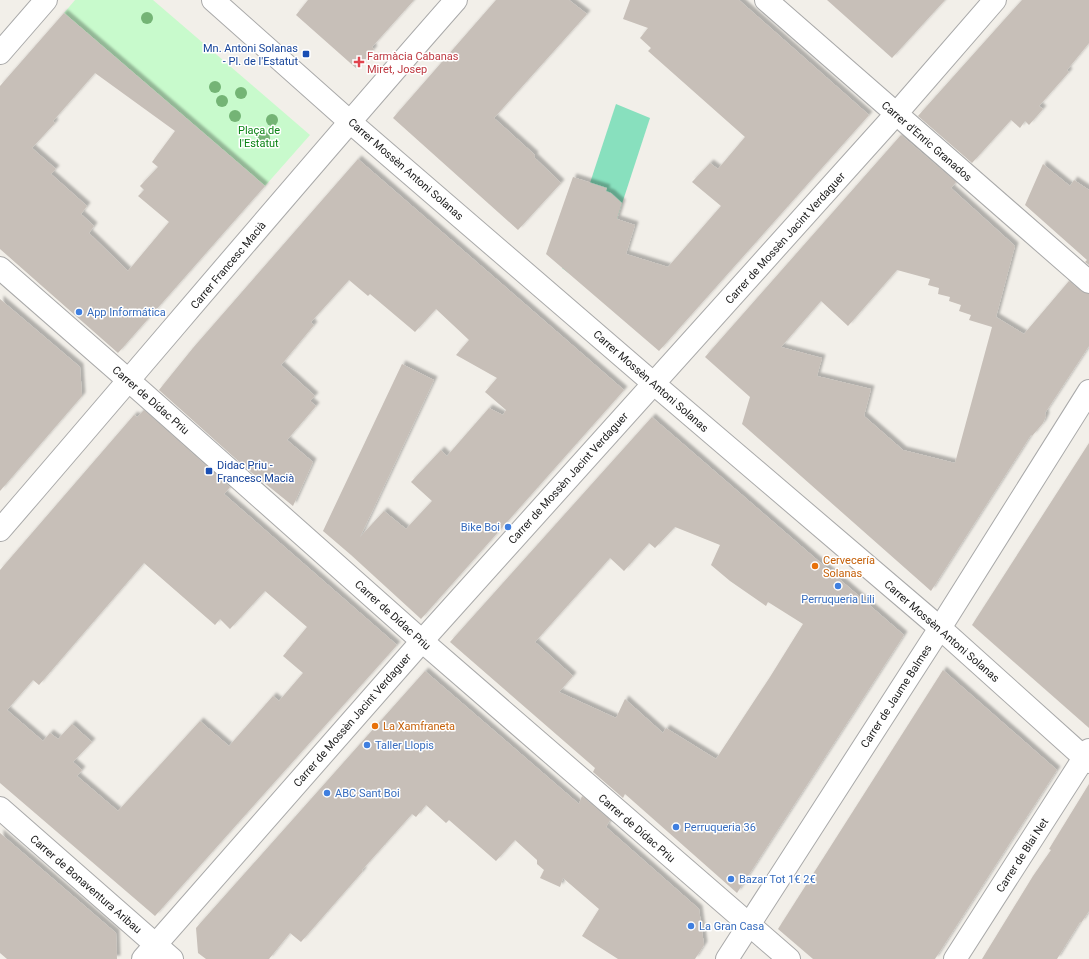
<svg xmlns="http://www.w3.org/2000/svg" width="1089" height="959" font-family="Roboto,sans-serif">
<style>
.park{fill:#c8facc}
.pitch{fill:#88e0be}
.building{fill:#c7bfb8;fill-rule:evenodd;filter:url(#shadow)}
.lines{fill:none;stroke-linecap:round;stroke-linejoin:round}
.street-casing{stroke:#a9a9a9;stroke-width:24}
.street{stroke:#fff;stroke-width:22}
.tree{fill:#74b475}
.transit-dot{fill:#1a4fb4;stroke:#fff;stroke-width:1.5}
.health-dot{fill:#e0444e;stroke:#fff;stroke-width:1.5}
.shop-dot{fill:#3f7fe0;stroke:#fff;stroke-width:1.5}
.food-dot{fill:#e8710a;stroke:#fff;stroke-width:1.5}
.labels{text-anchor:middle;stroke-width:3;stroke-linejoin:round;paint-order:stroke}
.transit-label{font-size:11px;fill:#164399;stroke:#fff;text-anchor:end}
.health-label{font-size:11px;fill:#be3a42;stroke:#fff;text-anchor:start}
.park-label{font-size:11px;fill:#0c8416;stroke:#fff}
.street-label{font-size:11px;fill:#222;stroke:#fff}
.shop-label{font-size:11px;fill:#366cbe;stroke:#fff;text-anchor:start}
.food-label{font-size:11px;fill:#c56008;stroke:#fff;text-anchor:start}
</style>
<defs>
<filter id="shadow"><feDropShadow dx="3.5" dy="-3.5" stdDeviation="1" flood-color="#0004"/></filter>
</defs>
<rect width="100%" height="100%" fill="#f2efe9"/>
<path class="park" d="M75 0H153L310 135 265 186 64 13Z"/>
<path class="pitch" d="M616 104 650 118 617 219 570 274 562 268Z"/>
<g class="building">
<path d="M308 0H414L372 47 374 49 357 69 296 15Z"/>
<path d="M496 0H569L587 14 494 118 535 155 534 157 561 183 518 230 393 118Z"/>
<path d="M630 0H739L869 115 659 351 546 254 573 177 607 188 606 191 611 193 622 203 617 219 635 225 626 254 668 267 721 206 692 182 710 163 718 169 745 137 648 51 651 48 640 38 648 28 623 19Z"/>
<path d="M827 0H945L892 58Z"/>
<path d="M1022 0H1089V43L1067 70 1069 72 1039 106 1043 109 1029 125 1025 121 1020 128 1011 120 972 163 918 116Z"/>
<path d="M64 13 265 186 118 353 0 249V86ZM95 73 175 131 152 162 158 167 140 186 144 190 138 196 169 222 128 271 89 233 94 226 81 214 87 206 51 174 56 169 32 148 55 123 53 121Z"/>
<path d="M901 135 956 182 951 188 1015 246 996 317 1024 334 1069 281 1081 291 1089 294V346L1045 413 1046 416 1043 423 1032 436 1031 435 931 591 742 424 750 397 705 357ZM897 270 930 279 928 285 939 288 938 294 950 297 949 301 961 305 959 311 971 315 969 320 992 327 955 463 903 450 864 416 871 389 817 376 822 358 781 347 821 301 848 326Z"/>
<path d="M358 159 624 390 421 619 351 555 323 531 402 364 434 380 360 537 384 511 406 529 432 501 411 482 441 450 447 456 489 408 503 415 506 410 485 392 497 378 456 355 469 340 436 309 415 332 370 294 368 296 349 280 311 322 314 325 281 365 315 396 310 401 316 406 287 440 313 462 293 506 246 468 159 390 193 348Z"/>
<path d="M1043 164 1070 186 1074 180 1089 190V265L1085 262 1087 260 1025 205Z"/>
<path d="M0 299 80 367 82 396 0 491Z"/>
<path d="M144 410 230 487 224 494 397 645 155 916 0 783V570L134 415 137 417ZM144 563 215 625 220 619 230 629 265 591 307 627 283 656 303 673 279 701 273 696 229 746 200 721 118 811 77 776 82 770 73 762 92 742 72 724 58 739 50 733 43 741 7 710 33 680 39 685Z"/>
<path d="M652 417 904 635 737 893 625 794 623 798 593 772 595 768 450 642ZM675 527 720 545 711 565 730 581 766 606 768 602 803 624 770 677 716 759 666 728 663 733 625 699 616 718 559 692 573 676 535 642 610 558 624 571 649 543 655 548Z"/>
<path d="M1089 443V728L972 625Z"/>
<path d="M943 670 1057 770 935 959H813L778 929Z"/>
<path d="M425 671 579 804 582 796 610 820 606 827 699 909 704 945 695 959H618L582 936 599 909 563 878 560 887 540 878 544 870 537 864V860L515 840 496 861 449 820 446 823 426 805 416 817 412 814 362 870 363 871 301 942 290 933 269 959H206L198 953 196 928Z"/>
<path d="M1089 784V911L1081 923 1080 922 1057 959H982L1033 876 1051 850 1049 849Z"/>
<path d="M0 833 116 933 117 959H7L0 953Z"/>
</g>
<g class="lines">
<g class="street-casing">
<g id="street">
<path d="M213 0 349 121 653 383 940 628 1089 762"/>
<path d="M766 0 1089 282"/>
<path d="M0 53 46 0"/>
<path d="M0 268 143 393 422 641 789 959"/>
<path d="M0 530C152 354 302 175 456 0"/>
<path d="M0 808 172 959"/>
<path d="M143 959 422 641 896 114 995 0"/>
<path d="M727 959 940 628 1089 391"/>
<path d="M955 959 1089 750"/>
</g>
</g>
<use href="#street" class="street"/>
</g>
<g class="tree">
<circle cx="147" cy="18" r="6"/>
<circle cx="215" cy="87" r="6"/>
<circle cx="241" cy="93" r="6"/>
<circle cx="222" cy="101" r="6"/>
<circle cx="235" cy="116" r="6"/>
<circle cx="272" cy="120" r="6"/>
<circle cx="264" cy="138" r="6"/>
</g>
<g class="transit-dot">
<rect x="302" y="50" width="8" height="8" rx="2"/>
<rect x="205" y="467" width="8" height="8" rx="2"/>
</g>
<path class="health-dot" d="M357 56h4v4h4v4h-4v4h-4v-4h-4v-4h4z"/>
<g class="shop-dot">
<circle cx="79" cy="312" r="4"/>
<circle cx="508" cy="527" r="4"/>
<circle cx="838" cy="586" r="4"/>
<circle cx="367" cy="745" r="4"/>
<circle cx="327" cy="793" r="4"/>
<circle cx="676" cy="827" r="4"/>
<circle cx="731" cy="879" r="4"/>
<circle cx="691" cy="926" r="4"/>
</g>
<g class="food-dot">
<circle cx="815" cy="566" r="4"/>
<circle cx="375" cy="726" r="4"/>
</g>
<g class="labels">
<g class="transit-label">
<text x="298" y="52">Mn. Antoni Solanas<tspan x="298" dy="13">- Pl. de l'Estatut</tspan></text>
<text x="217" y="469" text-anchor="start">Didac Priu -<tspan x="217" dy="13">Francesc Macià</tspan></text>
</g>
<g class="health-label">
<text x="367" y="60">Farmàcia Cabanas<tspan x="367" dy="13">Miret, Josep</tspan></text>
</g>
<g class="park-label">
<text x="259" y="134">Plaça de<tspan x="259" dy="13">l'Estatut</tspan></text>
</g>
<g class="street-label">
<text transform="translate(927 141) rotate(41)" y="4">Carrer d'Enric Granados</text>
<text transform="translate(406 169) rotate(41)" y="4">Carrer Mossèn Antoni Solanas</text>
<text transform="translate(785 238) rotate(-48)" y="4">Carrer de Mossèn Jacint Verdaguer</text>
<text transform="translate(228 265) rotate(-50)" y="4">Carrer Francesc Macià</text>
<text transform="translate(651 381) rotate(41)" y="4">Carrer Mossèn Antoni Solanas</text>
<text transform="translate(151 400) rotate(41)" y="4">Carrer de Dídac Priu</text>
<text transform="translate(568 478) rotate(-48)" y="4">Carrer de Mossèn Jacint Verdaguer</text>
<text transform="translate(393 615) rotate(42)" y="4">Carrer de Dídac Priu</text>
<text transform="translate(942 631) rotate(41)" y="4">Carrer Mossèn Antoni Solanas</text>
<text transform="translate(896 696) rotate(-57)" y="4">Carrer de Jaume Balmes</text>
<text transform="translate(352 720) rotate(-49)" y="4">Carrer de Mossèn Jacint Verdaguer</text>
<text transform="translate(637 828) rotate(41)" y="4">Carrer de Dídac Priu</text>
<text transform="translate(1022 855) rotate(-57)" y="4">Carrer de Blai Net</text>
<text transform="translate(86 884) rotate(41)" y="4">Carrer de Bonaventura Aribau</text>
</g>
<g class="shop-label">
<text x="87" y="316">App Informática</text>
<text x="500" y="531" text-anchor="end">Bike Boi</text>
<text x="838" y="603" text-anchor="middle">Perruqueria Lili</text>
<text x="375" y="749">Taller Llopis</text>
<text x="335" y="797">ABC Sant Boi</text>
<text x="684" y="831">Perruqueria 36</text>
<text x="739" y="883">Bazar Tot 1€ 2€</text>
<text x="699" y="930">La Gran Casa</text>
</g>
<g class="food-label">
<text x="823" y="564">Cervecería<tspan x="823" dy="13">Solanas</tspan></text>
<text x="383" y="730">La Xamfraneta</text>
</g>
</g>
</svg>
